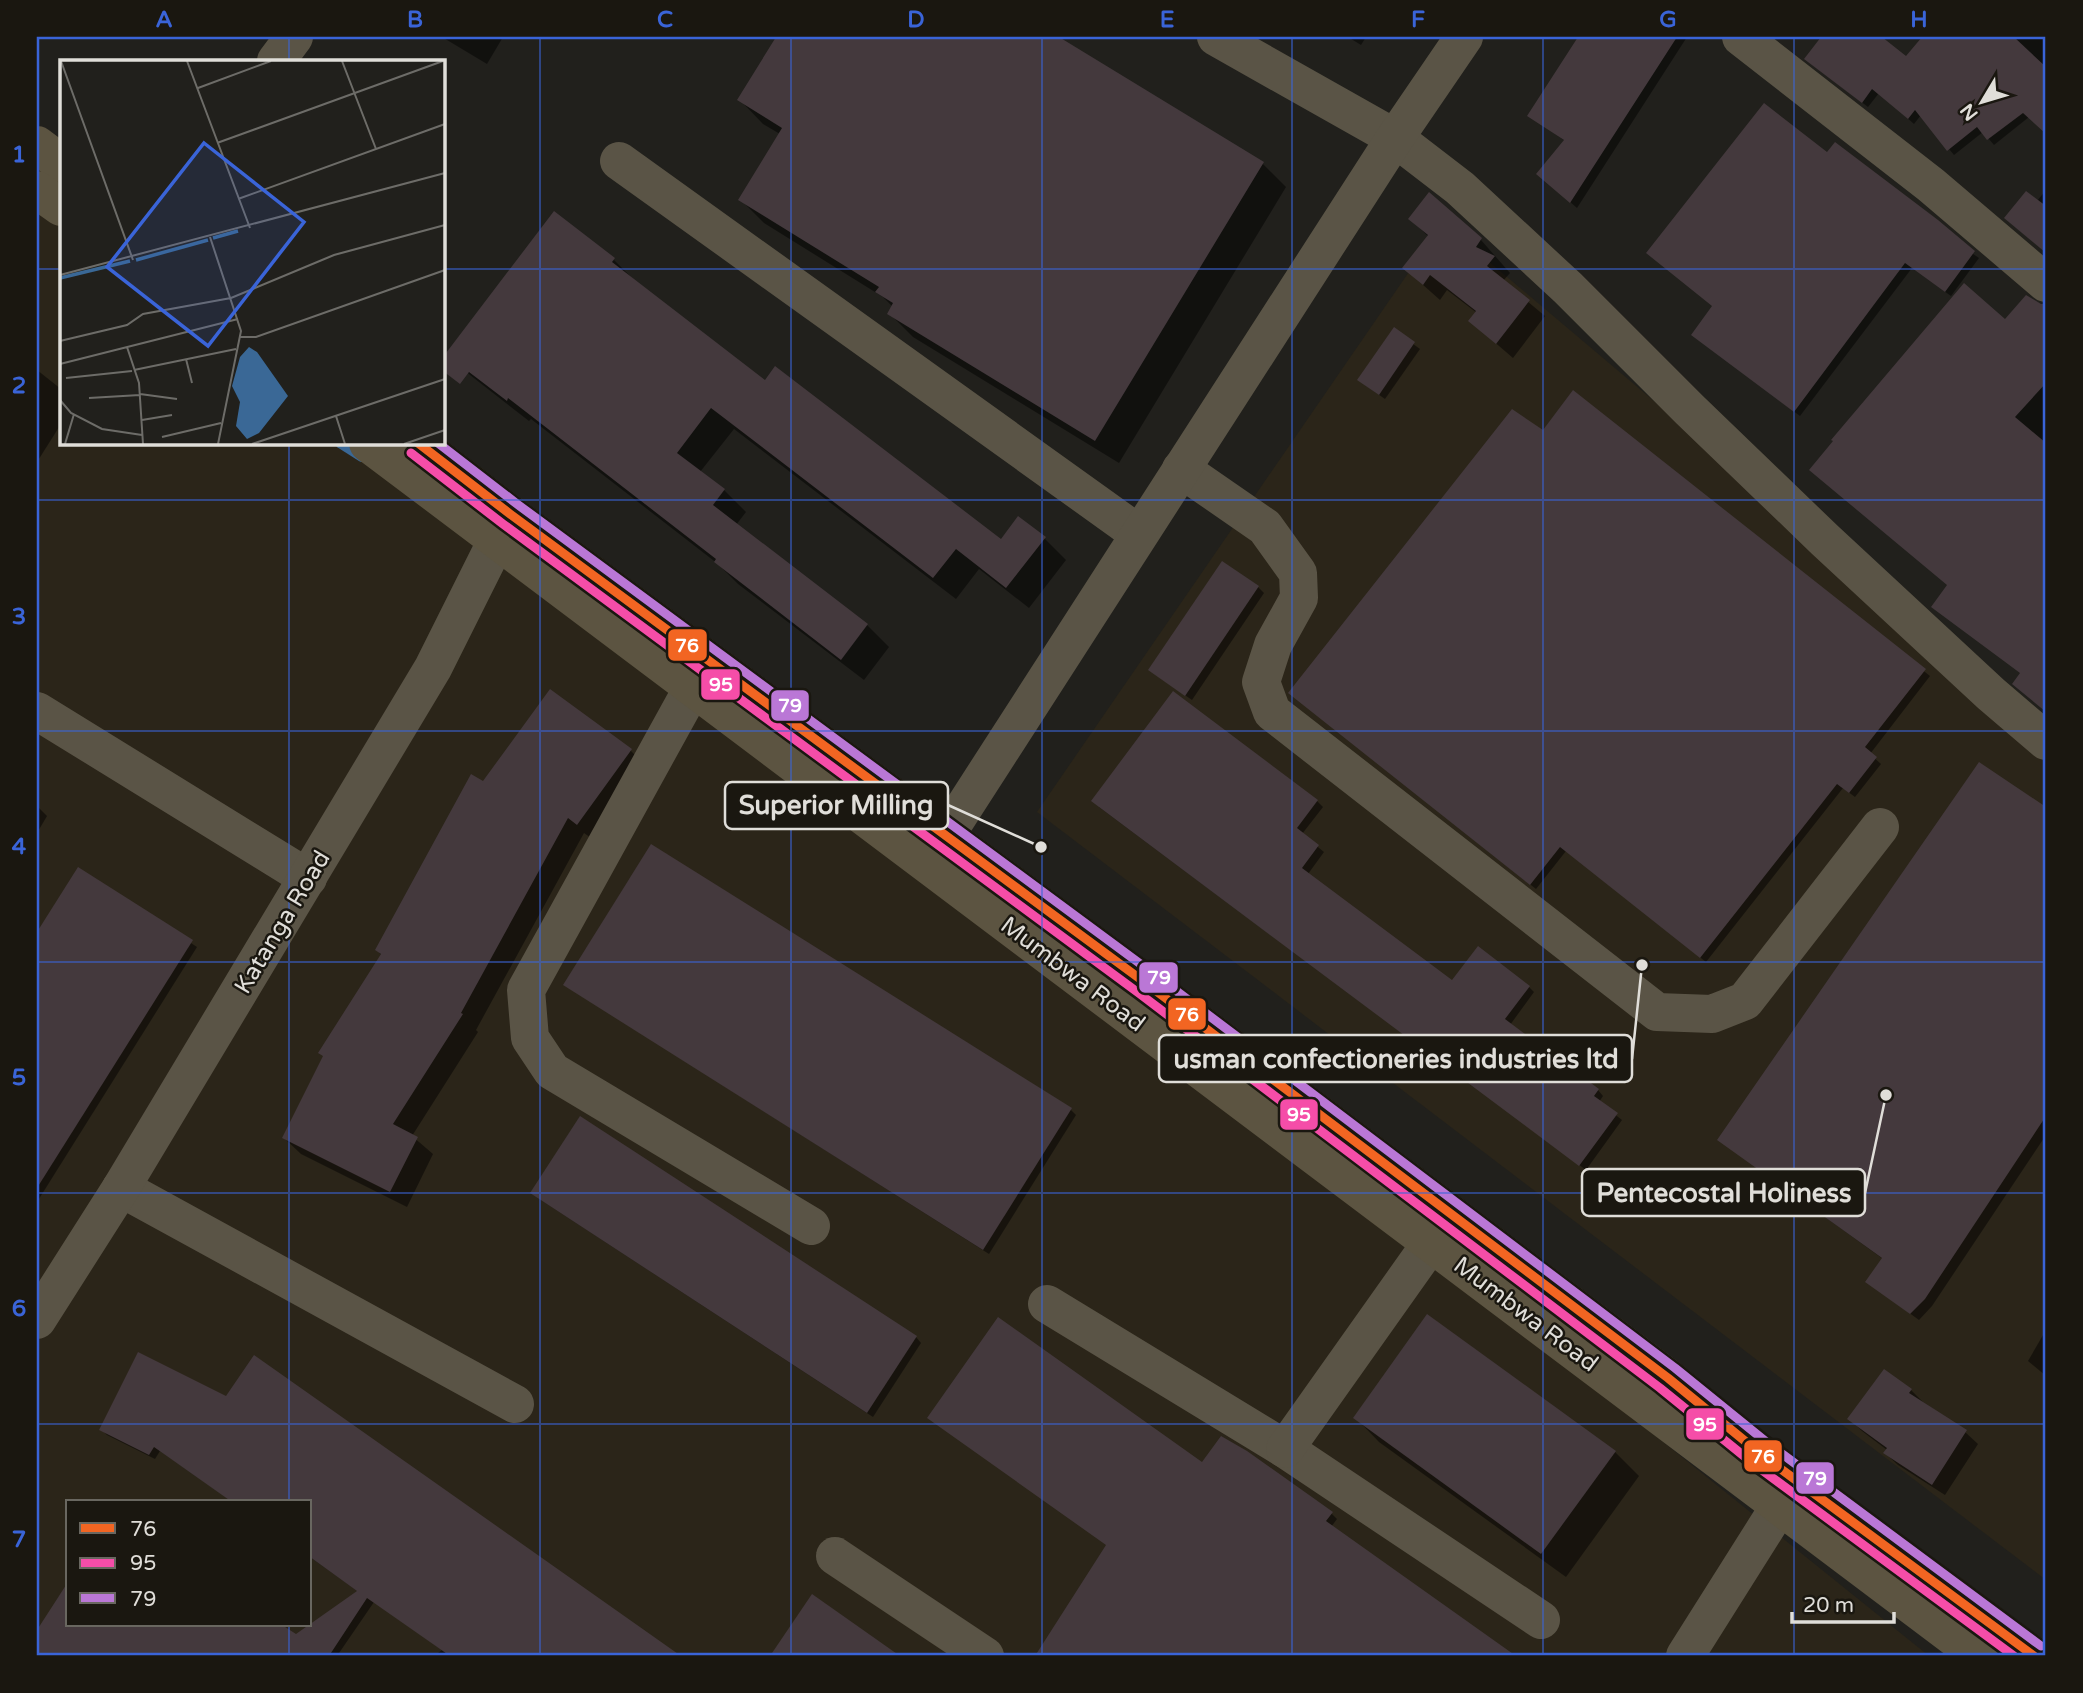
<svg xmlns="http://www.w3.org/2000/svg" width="2083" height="1693" font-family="'Varela Round',sans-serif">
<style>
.built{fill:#2b2519;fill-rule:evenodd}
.shadow{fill:#0007}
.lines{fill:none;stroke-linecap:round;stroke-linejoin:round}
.stream{stroke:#3a6896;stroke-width:10}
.building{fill:#44393d}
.minor{stroke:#5a5446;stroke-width:38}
.major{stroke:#5c5441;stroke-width:38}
.bus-1-casing{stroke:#1a1710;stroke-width:14}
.bus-2-casing{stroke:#1a1710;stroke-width:14}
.bus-3-casing{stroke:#1a1710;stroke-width:14}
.bus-1{stroke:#f26522;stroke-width:9}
.bus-2{stroke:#f54da8;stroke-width:9}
.bus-3{stroke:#ba77d6;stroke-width:9}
.grid{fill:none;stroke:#3a64d8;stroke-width:2;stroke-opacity:0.55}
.labels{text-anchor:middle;stroke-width:5;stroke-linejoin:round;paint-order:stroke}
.street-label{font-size:24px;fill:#e0ded9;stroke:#1a1710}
.inset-river{fill:none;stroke:#3a6896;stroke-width:3.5}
.inset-road{fill:none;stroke:#6d6c68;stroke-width:2}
.view{fill:#3a64d8;fill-opacity:0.15;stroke:#3a64d8;stroke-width:3.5}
.inset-edge{fill:none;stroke:#e0ded9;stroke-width:3.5}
.leader{fill:none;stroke:#e0ded9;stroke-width:2.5}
.callout-dot{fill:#e0ded9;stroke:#1a1710;stroke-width:2.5}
.callout{fill:#1a1710;stroke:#e0ded9;stroke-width:2.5}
.callout-label{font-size:26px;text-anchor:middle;font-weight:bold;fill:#e0ded9}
.line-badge{stroke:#1a1710;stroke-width:2.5}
.badge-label{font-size:19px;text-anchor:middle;font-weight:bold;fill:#fff}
.neatline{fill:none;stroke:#3a64d8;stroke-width:2.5}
.grid-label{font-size:23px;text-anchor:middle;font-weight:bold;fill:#3a64d8}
</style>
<rect width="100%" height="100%" fill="#21201c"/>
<g class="built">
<path d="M37 165 61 183V443H414L506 510 1929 1656H37ZM68 1502H310V1625H68Z"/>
<path d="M1481 255 1925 630 2046 748V1580L1037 812 1411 269Z"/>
</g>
<g class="shadow">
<path d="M442 37H503L487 64Z"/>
<path d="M778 37H1055L1262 163 1286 187 1119 463 913 337 889 313 893 307 883 297 764 223 741 200 780 134 763 124 740 100Z"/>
<path d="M1348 37H1366L1361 45Z"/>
<path d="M1580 37H1687L1577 208 1545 180 1565 141 1529 115Z"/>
<path d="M1823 37H1862L1878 49 1906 58 1924 37H2046V132L2029 117 1994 145 1983 132 1954 155 1921 115 1914 124 1879 93 1868 107 1812 64 1807 58Z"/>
<path d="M1827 155 1979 258 1951 296 1912 268 1800 416 1699 340Z"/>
<path d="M2046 190V252L2012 224 2037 201Z"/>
<path d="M1410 219 1481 240 1510 273 1503 281 1545 316 1513 358 1470 321 1477 313 1447 290 1440 300 1404 268 1429 237Z"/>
<path d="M614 260 635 281 766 382 1001 541 1044 538 1066 560 1029 608 979 569 956 599 734 429 700 472 724 490 746 512 736 525 867 625 889 647 864 680 738 584 718 564 531 419 529 421 470 375 448 353Z"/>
<path d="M2041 306H2046V711L2020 689 2022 674 1949 585 2005 322Z"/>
<path d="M1394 330 1420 349 1385 399 1365 385Z"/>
<path d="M37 370 61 389V424L37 462Z"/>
<path d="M1573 393 1930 676 1870 754 1881 764 1855 797 1843 788 1706 962 1566 851 1536 889 1296 698 1543 433Z"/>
<path d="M1258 587 1264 593 1192 700 1156 675Z"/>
<path d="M550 692 631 751 647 767 594 840 584 833 476 1030 478 1032 412 1136 433 1154 407 1207 301 1154 284 1138 382 956 377 950 484 783Z"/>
<path d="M1979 764 2046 809V1135L1932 1306 1919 1320 1867 1282 1883 1259 1719 1140Z"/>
<path d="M1317 801 1323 807 1302 834 1324 852 1308 874 1453 982 1529 987 1534 992 1510 1025 1598 1090 1603 1096 1599 1102 1622 1120 1586 1170 1099 807Z"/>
<path d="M37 806 47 816 37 833Z"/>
<path d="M78 869 197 947 37 1202V936Z"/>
<path d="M565 985 1070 1109 1076 1115 989 1254Z"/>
<path d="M538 1198 916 1337 921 1343 873 1417Z"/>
<path d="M2046 1330V1376L2028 1361Z"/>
<path d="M255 1357 678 1656H434L442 1650 374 1602 337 1656H37V1633L68 1586V1625H279L296 1636 359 1592 310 1557V1502H233L160 1451 155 1459 107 1435 101 1429 226 1398Z"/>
<path d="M1911 1390 1923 1402 1965 1432 1978 1444 1945 1495 1898 1465 1885 1453 1887 1450 1862 1431 1850 1419Z"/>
<path d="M1355 1417 1615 1452 1639 1476 1566 1577 1379 1442Z"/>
<path d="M1202 1465 1331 1513 1337 1519 1331 1527 1513 1656H1041L1039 1654Z"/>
<path d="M813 1597 897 1656H787L778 1647Z"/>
</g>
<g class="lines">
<path class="stream" d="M340 443 362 457"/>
</g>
<g class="building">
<path d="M776 37H1059L1264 162 1095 441 887 314 893 303 875 292 879 287 738 200 782 128 737 100Z"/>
<path d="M1578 37H1677L1570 203 1536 174 1564 140 1527 116Z"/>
<path d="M1821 37H1882L1906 56 1922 37H2014L2046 67V134L2023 113 1987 140 1977 127 1947 151 1915 110 1908 119 1872 89 1862 103 1804 59Z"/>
<path d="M1764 103 1827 152 1835 142 1938 220 1975 251 1945 292 1905 263 1794 412 1691 335 1712 306 1646 253Z"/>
<path d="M2026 191 2046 206V253L2004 218Z"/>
<path d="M1429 192 1482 238 1476 247 1495 256 1487 266 1530 300 1496 344 1468 321 1476 311 1430 275 1423 285 1402 268 1428 235 1408 219Z"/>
<path d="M554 211 615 258 612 262 765 380 775 366 1001 539 1018 516 1046 537 1006 588 956 549 933 578 711 408 677 453 725 489 713 505 868 624 841 660 714 562 716 559 508 398 507 401 469 372 460 384 443 371V357Z"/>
<path d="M1964 283 2005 319 2026 295 2041 304H2046V383L2015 417 2046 443V712L2012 684 2020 673 1931 607 1947 585 1809 470 1833 441 1831 440Z"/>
<path d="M1394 327 1415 342 1379 395 1357 380Z"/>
<path d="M1573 390 1926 669 1865 747 1877 757 1849 793 1837 784 1700 958 1560 847 1530 885 1288 693 1512 409 1543 430Z"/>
<path d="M1222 561 1259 586 1185 696 1148 670Z"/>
<path d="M550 689 632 749 577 825 568 818 461 1013 463 1014 393 1124 418 1137 390 1192 282 1138 323 1056 318 1053 381 954 375 950 471 774 483 781Z"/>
<path d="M1173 691 1318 800 1297 828 1319 845 1302 868 1452 980 1478 946 1530 986 1505 1019 1599 1089 1594 1096 1618 1113 1579 1166 1091 801Z"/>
<path d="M1979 762 2046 807V1116L1925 1299 1910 1314 1865 1282 1882 1258 1717 1140Z"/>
<path d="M651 844 1072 1108 983 1250 563 985Z"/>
<path d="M78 867 193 940 37 1188V932Z"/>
<path d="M580 1116 917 1336 867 1413 530 1193Z"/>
<path d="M1427 1314 1616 1451 1541 1554 1353 1418Z"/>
<path d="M998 1317 1202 1462 1221 1436 1247 1451 1333 1512 1326 1521 1516 1656H1035L1106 1545 927 1418Z"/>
<path d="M138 1352 226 1396 254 1355 681 1656H450L367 1598 329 1656H37V1630L68 1582V1625H282L296 1634 357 1591 310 1557V1502H232L154 1447 149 1455 99 1430Z"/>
<path d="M1884 1369 1912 1389 1909 1393 1967 1430 1932 1485 1883 1453 1887 1448 1847 1419Z"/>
<path d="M812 1594 900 1656H770Z"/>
</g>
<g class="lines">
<g class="minor">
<path d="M1216 37 1395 138 1460 188 1568 288 1690 410 1825 540 1991 694 2046 741"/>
<path d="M1741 37 1931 185 2046 283"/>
<path d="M276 61 294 37"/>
<path d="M619 161 1139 534"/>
<path d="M1181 469 1265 527 1298 573 1299 598 1273 645 1261 682 1272 712 1657 1012 1712 1014 1745 1001 1880 827"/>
<path d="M692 689 526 990 530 1038 552 1071 811 1226"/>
<path d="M37 711 308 878"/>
<path d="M928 863 1395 138 1464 37"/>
<path d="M121 1188 515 1404"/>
<path d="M1047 1304 1285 1449 1541 1620"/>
<path d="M37 1320 121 1188 433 668 510 514"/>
<path d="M1285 1449 1431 1243"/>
<path d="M835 1556 985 1656"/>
<path d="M1685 1656 1796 1480"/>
</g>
<g class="major">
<path d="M37 145 61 163"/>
<path d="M37 190 61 207"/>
<path d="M368 443 1979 1656"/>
<path d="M418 443 510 514 1147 984 1668 1378 1762 1455 2034 1656"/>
</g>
<g class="bus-1-casing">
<path id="bus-1" d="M418 443 510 514 1147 984 1668 1378 1762 1455 2034 1656"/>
</g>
<g class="bus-2-casing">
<path id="bus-2" d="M411 453 503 524 1140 994 1660 1388 1755 1465 2014 1656"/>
</g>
<g class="bus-3-casing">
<path id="bus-3" d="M438 443 517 504 1154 974 1675 1368 1770 1445 2041 1646"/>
</g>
<use href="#bus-1" class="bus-1"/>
<use href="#bus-2" class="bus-2"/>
<use href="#bus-3" class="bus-3"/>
</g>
<path class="grid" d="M289 37V61M540 37V1656M791 37V1656M1042 37V1656M1292 37V1656M1543 37V1656M1794 37V1656M37 269H61M443 269H2046M289 443V1502M37 500H2046M37 731H2046M37 962H2046M37 1193H2046M37 1424H2046M289 1625V1656"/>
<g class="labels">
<g class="street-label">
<text transform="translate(282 922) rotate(-59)" y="8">Katanga Road</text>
<text transform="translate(1073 974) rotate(37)" y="8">Mumbwa Road</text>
<text transform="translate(1526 1314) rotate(37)" y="8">Mumbwa Road</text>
</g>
</g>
<g transform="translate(60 60)">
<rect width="385" height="385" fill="#21201c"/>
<path d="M189 287 197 292 228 336 199 373 187 379 176 366 180 342 172 326 180 297Z" fill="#3a6896"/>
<path class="inset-river" d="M153 178 178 171M76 200 148 180M0 218 70 201"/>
<path class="inset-road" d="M1 1 73 200M127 1 190 168M282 1 316 89M138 28 211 1M157 83 383 1M178 139 385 64M150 177 181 271 158 384M0 215 385 113M180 277H196L385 210M0 281 67 265 83 254 171 238 274 195 385 165M67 287 79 323 83 384M126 299 132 323M0 304 178 259M74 310 176 289M6 318 72 311M80 334 117 339M29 338 80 335M0 340 11 353 42 369 82 375M276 356 285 384M82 360 112 355M102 377 161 363M5 384 14 354M192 384 385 319M344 384 385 370"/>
<path class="view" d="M144 83 244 162 148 286 47 207Z"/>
<rect width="385" height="385" class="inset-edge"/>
</g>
<path class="leader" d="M1041 847L948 805M1642 965L1632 1059M1886 1095L1865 1193"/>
<g class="callout-dot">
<circle cx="1041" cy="847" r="7"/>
<circle cx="1642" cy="965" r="7"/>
<circle cx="1886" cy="1095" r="7"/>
</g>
<g class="callout">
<rect x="725" y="782" width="223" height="47" rx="7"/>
<rect x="1159" y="1035" width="473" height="47" rx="7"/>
<rect x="1582" y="1169" width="283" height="47" rx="7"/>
</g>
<g class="callout-label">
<text x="836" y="814">Superior Milling</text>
<text x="1396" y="1068">usman confectioneries industries ltd</text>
<text x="1724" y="1202">Pentecostal Holiness</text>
</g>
<g class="line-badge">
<rect x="667" y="628" width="41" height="34" rx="7" fill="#f26522"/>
<rect x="700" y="668" width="41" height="33" rx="7" fill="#f54da8"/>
<rect x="770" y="689" width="40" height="33" rx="7" fill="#ba77d6"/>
<rect x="1138" y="961" width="41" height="33" rx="7" fill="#ba77d6"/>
<rect x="1167" y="997" width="40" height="34" rx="7" fill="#f26522"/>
<rect x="1279" y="1098" width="40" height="33" rx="7" fill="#f54da8"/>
<rect x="1685" y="1407" width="40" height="34" rx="7" fill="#f54da8"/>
<rect x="1743" y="1439" width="40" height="34" rx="7" fill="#f26522"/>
<rect x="1795" y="1461" width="40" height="34" rx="7" fill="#ba77d6"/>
</g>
<g class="badge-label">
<text x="687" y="652">76</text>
<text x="721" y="691">95</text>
<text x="790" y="712">79</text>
<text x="1159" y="984">79</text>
<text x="1187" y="1021">76</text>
<text x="1299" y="1121">95</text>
<text x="1705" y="1431">95</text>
<text x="1763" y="1463">76</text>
<text x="1815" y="1485">79</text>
</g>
<rect width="2083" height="1693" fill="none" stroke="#1a1710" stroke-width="77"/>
<rect x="66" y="1500" width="245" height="126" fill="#1a1710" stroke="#696760" stroke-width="2"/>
<rect x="80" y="1523" width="35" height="10" fill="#f26522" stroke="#696760" stroke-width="2"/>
<text x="130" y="1536" font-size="21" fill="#e0ded9">76</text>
<rect x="80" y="1558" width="35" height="10" fill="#f54da8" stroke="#696760" stroke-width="2"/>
<text x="130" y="1570" font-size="21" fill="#e0ded9">95</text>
<rect x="80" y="1593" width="35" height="10" fill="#ba77d6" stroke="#696760" stroke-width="2"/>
<text x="130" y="1606" font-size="21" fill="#e0ded9">79</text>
<g transform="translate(1982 102) rotate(232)" stroke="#1a1710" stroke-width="5" paint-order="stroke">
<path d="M0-5L12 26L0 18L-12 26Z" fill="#e0ded9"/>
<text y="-10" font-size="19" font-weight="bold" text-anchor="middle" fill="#e0ded9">N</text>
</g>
<path d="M1792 1612v10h102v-10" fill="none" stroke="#e0ded9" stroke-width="3.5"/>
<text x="1803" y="1612" font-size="21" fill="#e0ded9" stroke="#1a1710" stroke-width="5" paint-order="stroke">20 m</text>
<rect x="38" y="38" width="2006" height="1616" class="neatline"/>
<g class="grid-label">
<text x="164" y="27">A</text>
<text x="415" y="27">B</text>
<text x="665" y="27">C</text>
<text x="916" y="27">D</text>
<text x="1167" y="27">E</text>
<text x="1418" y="27">F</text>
<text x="1668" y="27">G</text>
<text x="1919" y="27">H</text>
<text x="19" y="162">1</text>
<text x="19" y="393">2</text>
<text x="19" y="624">3</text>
<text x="19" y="854">4</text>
<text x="19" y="1085">5</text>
<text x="19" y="1316">6</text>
<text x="19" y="1547">7</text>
</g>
</svg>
